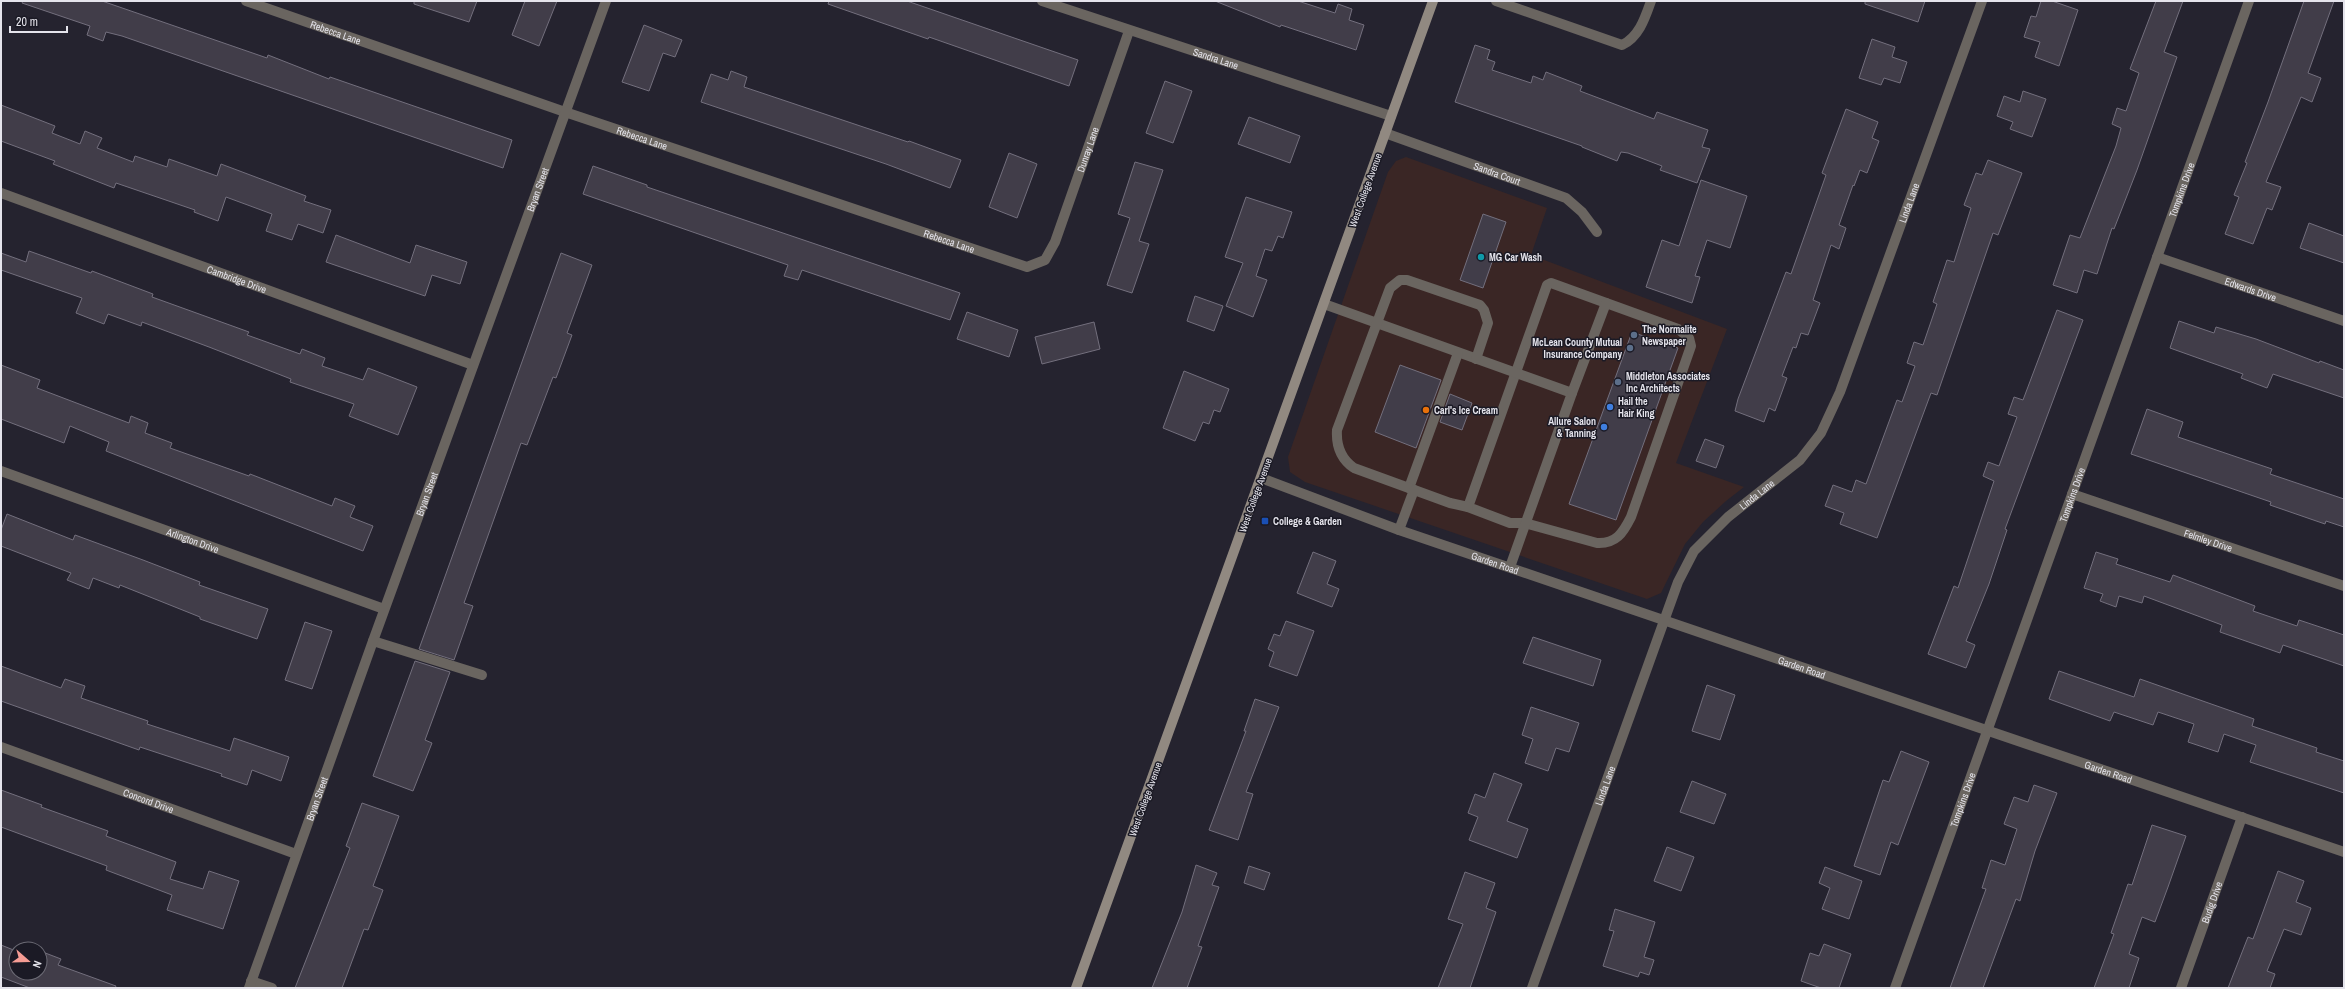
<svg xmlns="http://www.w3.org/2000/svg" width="2345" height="989" font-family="'Archivo Narrow',sans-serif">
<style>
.commercial{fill:#3a2625}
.building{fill:#413d49;stroke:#736f7d}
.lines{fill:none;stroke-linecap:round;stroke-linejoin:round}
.lane{stroke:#6a6560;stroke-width:10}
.street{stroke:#6a6560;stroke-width:10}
.secondary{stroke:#918981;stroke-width:10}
.culture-dot{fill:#0f9aa8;stroke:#1b1a25;stroke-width:1.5}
.service-dot{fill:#5c6f8a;stroke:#1b1a25;stroke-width:1.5}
.shop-dot{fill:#3f7fe0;stroke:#1b1a25;stroke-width:1.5}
.food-dot{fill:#e8710a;stroke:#1b1a25;stroke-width:1.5}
.transit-dot{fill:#1a4fb4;stroke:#1b1a25;stroke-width:1.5}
.labels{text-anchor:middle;stroke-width:3;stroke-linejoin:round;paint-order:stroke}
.street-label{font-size:10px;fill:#e5e4ec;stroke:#1b1a25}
.poi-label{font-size:10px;font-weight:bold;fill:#e5e4ec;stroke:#1b1a25;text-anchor:start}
</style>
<rect width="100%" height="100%" fill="#25232f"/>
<path class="commercial" d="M1406 157 1547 208 1531 255 1727 329 1676 463 1744 487 1726 501 1703 522 1685 544 1661 593 1647 599 1305 482 1290 472 1288 457 1388 172 1396 161Z"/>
<g class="building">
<path d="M23 1H102L267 58 268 55 329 79 330 77 512 140 503 168 122 36 106 32 103 41 87 35 90 26 22 3Z"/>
<path d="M414 1H477L469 22 414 4Z"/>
<path d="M525 1H557L539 46 512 35Z"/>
<path d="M829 1H907L1078 60 1069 86 929 37 928 39 828 4Z"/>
<path d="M1215 1H1298L1335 13 1338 4 1352 9 1349 20 1364 25 1356 50 1281 25 1280 27Z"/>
<path d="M1865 1H1925L1918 22 1865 4Z"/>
<path d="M2041 1H2052L2078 10 2059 66 2035 57 2040 42 2024 37 2031 16 2036 17Z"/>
<path d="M2156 1H2183L2164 52 2177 57 2137 170 2114 229 2112 228 2097 274 2084 270 2077 293 2053 285 2070 235 2080 238 2116 146 2121 128 2112 124 2117 108 2126 111 2139 73 2130 69Z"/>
<path d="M2304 1H2334L2308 73 2321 78 2312 102 2301 97 2266 182 2281 187 2272 210 2267 208 2253 244 2225 234 2239 197 2234 195 2247 163 2245 162 2268 102Z"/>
<path d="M644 25 682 40 675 57 663 53 649 91 622 82Z"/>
<path d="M1872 39 1895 47 1892 57 1907 62 1900 83 1884 78 1881 85 1859 78Z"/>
<path d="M1475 45 1490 50 1487 59 1495 62 1492 70 1531 83 1533 76 1543 80 1546 72 1582 86 1580 91 1654 119 1657 112 1708 130 1702 147 1710 149 1697 183 1660 170 1662 166 1628 153 1621 152 1617 161 1582 147V146L1455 102Z"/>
<path d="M731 71 747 77 744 87 908 142 909 141 961 160 950 188 886 164 701 102 711 74 728 80Z"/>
<path d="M1165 81 1192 91 1173 143 1146 133Z"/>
<path d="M2023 91 2046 99 2032 137 2010 129 2013 122 1997 116 2004 96 2020 102Z"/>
<path d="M1 105 55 126 52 133 80 144 85 131 102 138 97 148 133 162 135 156 167 167 169 159 217 176 221 164 306 196 304 201 331 210 323 233 298 224 292 240 266 231 272 214 226 197 218 221 194 212 195 210 116 183 114 188 53 164 55 161 1 141Z"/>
<path d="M1846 109 1878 122 1872 138 1879 141 1867 173 1860 170 1854 186 1853 185 1839 225 1846 228 1839 249 1831 245 1813 300 1820 303 1808 335 1801 333 1796 348 1793 347 1782 376 1787 378 1775 411 1769 408 1764 422 1735 411 1738 399 1786 272 1791 274 1826 175 1822 173Z"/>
<path d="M1249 117 1300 136 1290 163 1238 144Z"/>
<path d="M1009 153 1037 164 1017 218 989 207Z"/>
<path d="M1988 160 2022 173 1998 235 1993 233 1937 395 1931 393 1877 538 1840 524 1844 513 1825 506 1833 485 1852 492 1856 480 1866 484 1897 400 1902 402 1915 366 1907 363 1914 342 1923 345 1937 304 1933 302 1947 260 1954 262 1971 208 1964 205 1976 173 1982 175Z"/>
<path d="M1135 162 1163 170 1139 241 1149 244 1132 293 1107 285 1130 218 1118 214Z"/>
<path d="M593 166 647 185V187L960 293 950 320 802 270 798 280 784 276 788 265 583 194Z"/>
<path d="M1701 180 1747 196 1730 248 1707 240 1695 276 1700 277 1692 303 1646 287 1662 240 1679 246Z"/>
<path d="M1246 197 1292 212 1283 238 1278 236 1272 251 1265 249 1256 276 1267 280 1253 317 1226 306 1243 263 1225 257Z"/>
<path d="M1483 214 1506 222 1483 288 1460 280Z"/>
<path d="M2309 223 2344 236V263L2300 248Z"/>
<path d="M336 235 410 263 416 245 467 262 460 284 432 275 425 296 326 262Z"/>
<path d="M29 251 91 273 92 271 153 294 152 297 249 332 247 335 300 354 302 349 325 358 322 366 363 380 368 368 417 387 398 435 349 416 354 404 290 382 291 379 209 347 142 322 141 326 108 314 104 324 76 313 82 298 1 270V253L26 262Z"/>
<path d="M561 253 592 265 567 333 572 335 556 378 553 377 527 445 521 443 464 603 473 606 454 660 419 649Z"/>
<path d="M1195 296 1223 306 1214 331 1187 321Z"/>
<path d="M2057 310 2083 320 2005 529 2007 530 1989 584 1966 641 1975 645 1966 668 1928 654 1954 586 1958 588 1994 481 1983 476 1988 462 1999 466 2017 417 2008 414 2014 397 2023 400Z"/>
<path d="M967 312 1018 330 1009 357 957 339Z"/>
<path d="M2179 321 2214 333 2216 327 2256 339 2319 363 2320 361 2344 370V398L2273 374 2267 388 2241 378 2243 374 2170 348Z"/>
<path d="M1094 322 1100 349 1042 364 1035 337Z"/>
<path d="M1632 332 1678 348 1616 520 1569 504Z"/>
<path d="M1 365 40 380 37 388 129 423 131 416 148 423 145 433 172 443 170 448 249 476 250 474 332 506 335 498 355 506 350 517 373 526 363 551 106 451 109 442 70 426 64 443 1 419Z"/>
<path d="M1400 365 1441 380 1416 448 1375 432Z"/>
<path d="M1184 371 1229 389 1220 412 1214 410 1209 424 1203 422 1195 441 1163 428Z"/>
<path d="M1450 394 1472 403 1462 430 1440 422Z"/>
<path d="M2147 409 2183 422 2178 437 2272 469 2270 474 2344 499V527L2326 521 2325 524 2270 505 2271 502 2131 454Z"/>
<path d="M1705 439 1724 446 1716 468 1696 461Z"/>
<path d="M7 514 73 540 75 535 143 560 200 582 199 585 268 609 257 639 200 619V617L120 585 119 588 93 578 89 589 67 580 71 573 1 546V530Z"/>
<path d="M1313 552 1336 561 1327 584 1339 589 1332 607 1297 593Z"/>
<path d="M2096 552 2118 559 2116 564 2170 582 2173 575 2255 606 2253 611 2297 626 2299 620 2344 635V666L2283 645 2280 653 2220 632 2222 625 2144 596 2142 603 2119 596 2116 607 2100 601 2103 594 2084 588Z"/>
<path d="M1286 621 1314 631 1297 676 1269 666 1274 652 1268 649 1274 634 1280 636Z"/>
<path d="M305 622 332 631 312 689 285 680Z"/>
<path d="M1533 637 1601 660 1593 686 1523 663Z"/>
<path d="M415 661 450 672 425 740 432 743 413 791 373 776Z"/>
<path d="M1 666 61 688 65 679 85 686 81 698 148 721 147 724 230 751 234 738 289 757 281 781 252 770 247 785 221 776 222 774 140 747 139 750 1 701Z"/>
<path d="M2059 671 2134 697 2140 679 2254 719 2252 726 2317 748 2316 752 2344 761V793L2250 762 2256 745 2224 734 2218 752 2188 742 2194 724 2158 712 2153 725 2114 712 2110 721 2049 699Z"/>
<path d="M1707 685 1735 695 1720 740 1692 731Z"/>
<path d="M1255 699 1279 707 1246 792 1253 794 1238 840 1209 830 1246 731H1244Z"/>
<path d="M1531 707 1579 723 1569 752 1556 748 1548 771 1525 763 1533 739 1522 735Z"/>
<path d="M1901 751 1929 762 1898 845 1891 842 1880 875 1854 866 1883 780 1889 782Z"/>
<path d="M1494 773 1522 784 1507 821 1528 829 1517 858 1469 840 1478 817 1468 813 1475 794 1485 798Z"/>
<path d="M1692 781 1726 794 1714 824 1680 812Z"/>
<path d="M2034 785 2057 793 2035 851 2020 901 2016 899 1983 988H1950L1986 889 1982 888 1991 860 2005 865 2017 829 2004 824 2014 797 2028 802Z"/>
<path d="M1 790 42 805 41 807 108 831 106 836 176 862 170 879 203 889 209 871 239 881 223 929 167 910 172 895 106 870 107 866 1 827Z"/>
<path d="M362 803 399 816 373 886 383 890 368 930 364 929 342 988H295L350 848 346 846Z"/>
<path d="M2152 825 2186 836 2168 887 2155 922 2142 917 2129 954 2139 958 2129 988H2094L2114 934 2111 933 2128 884 2132 885Z"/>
<path d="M1667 847 1694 857 1681 891 1654 881Z"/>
<path d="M1196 865 1217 873 1212 885 1219 887 1198 946 1202 947 1187 988H1152L1182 912Z"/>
<path d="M1249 866 1270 873 1264 890 1244 883Z"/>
<path d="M1825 867 1862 881 1849 919 1822 909 1830 888 1819 883Z"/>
<path d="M2278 871 2304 881 2296 902 2311 908 2301 935 2284 929 2267 971 2275 974 2270 988H2228L2248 937 2253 939Z"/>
<path d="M1465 872 1495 883 1486 908 1496 912 1470 988H1438L1463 924 1448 919Z"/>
<path d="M1615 909 1655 922 1644 957 1654 960 1649 975 1640 972 1638 977 1603 966 1614 931 1609 930Z"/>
<path d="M1824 944 1851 954 1839 988H1821L1801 981 1810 953 1819 956Z"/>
<path d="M1 945 16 951V973H40V951L61 959 58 965 116 986 115 988H30L1 977Z"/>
</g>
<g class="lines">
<g class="lane">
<path d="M1496 1 1622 45C1639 37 1645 18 1651 1"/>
<path d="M1551 283 1678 329 1689 338 1691 346 1631 517C1623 533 1616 544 1597 543L1525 523H1510L1468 507 1547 285Z"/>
<path d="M1324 304 1572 393 1510 567"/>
<path d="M1572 393 1606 303"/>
<path d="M1409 488 1458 353"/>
<path d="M1468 507 1450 503 1354 468C1341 459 1336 446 1337 430L1390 288 1400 280H1407L1480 305 1484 310 1488 323 1476 359"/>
<path d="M1399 530 1414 490"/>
<path d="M373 641 482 675"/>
<path d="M251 981 272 988"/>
</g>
<g class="street">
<path id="s1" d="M246 1 565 112 1027 267 1045 260 1055 242 1129 31"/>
<path id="s2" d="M1042 1 1391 116"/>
<path id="s3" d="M1385 133 1566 198 1582 212 1597 232"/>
<path id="s4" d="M1 193 473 365"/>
<path id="s5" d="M2157 257 2344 321"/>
<path id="s6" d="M1 471 384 609"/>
<path id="s7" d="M1261 478 1399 530 2344 852"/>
<path id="s8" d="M2072 494 2344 586"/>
<path id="s9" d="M1 747 296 854"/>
<path id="s10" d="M249 988 373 641 606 1"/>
<path id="s11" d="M1532 988 1678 582 1694 551 1728 517 1800 460 1821 433 1840 392 1982 1"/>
<path id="s12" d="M1895 988 2249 1"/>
<path id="s13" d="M2181 988 2242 817"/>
</g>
<path class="secondary" d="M1076 988 1433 1"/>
</g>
<circle class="culture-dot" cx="1481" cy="257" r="4"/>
<g class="service-dot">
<circle cx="1634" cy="335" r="4"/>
<circle cx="1630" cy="348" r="4"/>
<circle cx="1618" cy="382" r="4"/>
</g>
<g class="shop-dot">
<circle cx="1610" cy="407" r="4"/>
<circle cx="1604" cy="427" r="4"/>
</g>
<circle class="food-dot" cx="1426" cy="410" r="4"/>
<rect class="transit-dot" x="1261" y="517" width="8" height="8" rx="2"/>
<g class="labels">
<g class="street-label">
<text dy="4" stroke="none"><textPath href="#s1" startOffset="95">Rebecca Lane</textPath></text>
<text dy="4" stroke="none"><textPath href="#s2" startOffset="183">Sandra Lane</textPath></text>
<text dy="4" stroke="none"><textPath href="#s1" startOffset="419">Rebecca Lane</textPath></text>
<text dy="4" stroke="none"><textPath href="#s1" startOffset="963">Dunray Lane</textPath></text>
<text dy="4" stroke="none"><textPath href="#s3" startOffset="119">Sandra Court</textPath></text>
<text dy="4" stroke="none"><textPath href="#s12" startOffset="848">Tompkins Drive</textPath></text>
<text dy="4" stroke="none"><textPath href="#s10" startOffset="849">Bryan Street</textPath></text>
<text transform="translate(1365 190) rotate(-70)" y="4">West College Avenue</text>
<text dy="4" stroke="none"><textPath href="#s11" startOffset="887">Linda Lane</textPath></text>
<text dy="4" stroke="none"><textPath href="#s1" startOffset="743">Rebecca Lane</textPath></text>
<text dy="4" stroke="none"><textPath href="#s4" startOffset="251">Cambridge Drive</textPath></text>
<text dy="4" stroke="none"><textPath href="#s5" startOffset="99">Edwards Drive</textPath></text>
<text dy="4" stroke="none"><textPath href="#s10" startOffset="525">Bryan Street</textPath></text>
<text dy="4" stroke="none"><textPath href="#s12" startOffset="524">Tompkins Drive</textPath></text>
<text transform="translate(1255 495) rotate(-70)" y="4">West College Avenue</text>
<text dy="4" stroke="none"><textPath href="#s11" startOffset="551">Linda Lane</textPath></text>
<text dy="4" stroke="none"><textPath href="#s6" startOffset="204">Arlington Drive</textPath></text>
<text dy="4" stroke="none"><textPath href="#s8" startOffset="144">Felmley Drive</textPath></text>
<text dy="4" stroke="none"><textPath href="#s7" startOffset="249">Garden Road</textPath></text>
<text dy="4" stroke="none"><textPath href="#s7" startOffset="573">Garden Road</textPath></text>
<text dy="4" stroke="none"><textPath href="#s7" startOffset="897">Garden Road</textPath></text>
<text dy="4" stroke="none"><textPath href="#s11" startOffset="215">Linda Lane</textPath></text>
<text dy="4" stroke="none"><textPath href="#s10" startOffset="201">Bryan Street</textPath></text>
<text transform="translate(1145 799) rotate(-70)" y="4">West College Avenue</text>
<text dy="4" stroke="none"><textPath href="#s12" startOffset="200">Tompkins Drive</textPath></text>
<text dy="4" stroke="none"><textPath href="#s9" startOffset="157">Concord Drive</textPath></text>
<text dy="4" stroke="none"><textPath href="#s13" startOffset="91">Budig Drive</textPath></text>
</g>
<g class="poi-label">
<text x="1489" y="261">MG Car Wash</text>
<text x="1642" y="333">The Normalite<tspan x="1642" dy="12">Newspaper</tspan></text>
<text x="1622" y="346" text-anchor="end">McLean County Mutual<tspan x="1622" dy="12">Insurance Company</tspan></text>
<text x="1626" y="380">Middleton Associates<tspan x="1626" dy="12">Inc Architects</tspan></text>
<text x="1618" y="405">Hail the<tspan x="1618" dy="12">Hair King</tspan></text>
<text x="1434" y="414">Carl's Ice Cream</text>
<text x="1596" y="425" text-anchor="end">Allure Salon<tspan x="1596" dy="12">&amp; Tanning</tspan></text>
<text x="1273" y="525">College &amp; Garden</text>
</g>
</g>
<rect width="2345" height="989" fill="none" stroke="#e5e4ec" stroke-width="4"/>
<g transform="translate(28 961) rotate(110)"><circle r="19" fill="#1b1a25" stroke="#6c6b75"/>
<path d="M0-3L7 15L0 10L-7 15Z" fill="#f59c94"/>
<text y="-6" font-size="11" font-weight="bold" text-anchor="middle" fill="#e5e4ec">N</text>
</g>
<path d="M10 26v6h57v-6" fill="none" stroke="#e5e4ec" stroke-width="2"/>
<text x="16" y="26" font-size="12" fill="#e5e4ec" stroke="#1b1a25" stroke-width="3" paint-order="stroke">20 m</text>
</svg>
